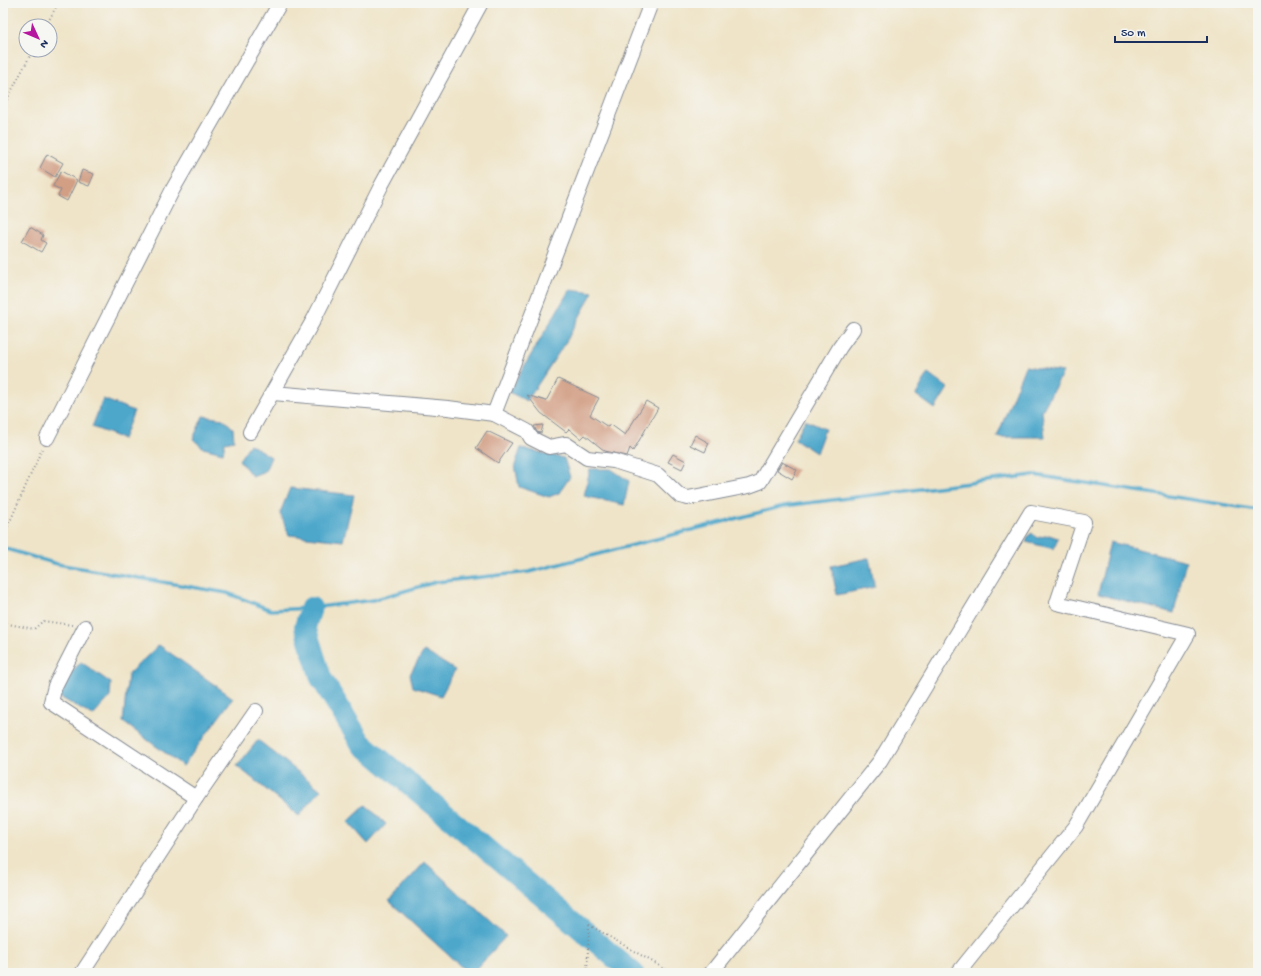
<svg xmlns="http://www.w3.org/2000/svg" width="1261" height="976" font-family="'Gochi Hand',sans-serif">
<style>
.water{fill:#4ea7cb;stroke:#346b94}
.lines{fill:none;stroke-linecap:round;stroke-linejoin:round}
.stream{stroke:#4ea7cb;stroke-width:3.5}
.river{stroke:#4ea7cb;stroke-width:22}
.building{fill:#d29e84}
.street-casing{stroke:#858a93;stroke-width:16}
.path{stroke:#858a93;stroke-width:2;stroke-dasharray:1 3;stroke-linecap:butt}
.street{stroke:#fff;stroke-width:14}
</style>
<rect width="100%" height="100%" fill="#f6f6f2"/>
<filter id="ink" filterUnits="userSpaceOnUse"><feTurbulence type="fractalNoise" baseFrequency=".025" numOctaves="2"/><feDisplacementMap in="SourceGraphic" scale="8" xChannelSelector="R" yChannelSelector="G"/><feConvolveMatrix kernelMatrix="1 2 1 2 8 2 1 2 1" color-interpolation-filters="sRGB"/></filter>
<filter id="wash" filterUnits="userSpaceOnUse"><feTurbulence type="fractalNoise" baseFrequency=".012" numOctaves="4" result="noise"/><feDisplacementMap in="SourceGraphic" scale="16" xChannelSelector="R" yChannelSelector="G"/><feGaussianBlur stdDeviation="0.9" result="paint"/><feColorMatrix in="noise" values="0 0 0 0 0 0 0 0 0 0 0 0 0 0 0 0 0 1.4 0 .05"/><feComposite in="paint" operator="in"/></filter>
<g filter="url(#wash)">
<rect width="100%" height="100%" fill="#efe4c8"/>
<g class="water">
<path d="M570 289 593 292 567 340 527 401 509 392Z"/>
<path d="M1025 366 1063 372 1042 411 1045 437H997Z"/>
<path d="M928 373 948 388 935 409 916 395Z"/>
<path d="M103 399 134 411 123 439 92 427Z"/>
<path d="M203 416 223 419 233 428 234 440 225 442 223 453 203 448 193 439Z"/>
<path d="M805 420 825 429 816 453 795 439Z"/>
<path d="M250 444 271 457 265 471 252 476 239 460Z"/>
<path d="M521 448 564 458 570 477 559 493 549 497 519 487 515 465Z"/>
<path d="M590 469H611L629 481 624 505 584 496Z"/>
<path d="M290 488 354 495 343 541 289 535 280 513Z"/>
<path d="M1032 533 1037 538 1049 535 1058 538 1054 549 1026 542 1028 536Z"/>
<path d="M1110 542 1186 561 1174 613 1098 594Z"/>
<path d="M869 558 875 587 837 595 831 566Z"/>
<path d="M159 645 233 698 183 766 123 722 128 674Z"/>
<path d="M424 651 455 670 441 696 413 687 410 674Z"/>
<path d="M81 662 111 683 110 697 93 716 58 696 67 677Z"/>
<path d="M258 740 321 790 299 816 237 766Z"/>
<path d="M366 805 386 824 368 844 348 822Z"/>
<path d="M425 862 506 936 473 973H468L389 901Z"/>
</g>
<g class="lines">
<path class="stream" d="M3 548 57 564 227 593 271 610 311 608 373 600 436 582 529 572 784 506 1034 475 1258 510"/>
<path class="river" d="M311 608 305 627 321 678 361 743 633 973"/>
</g>
<g id="blocks">
<g class="building">
<path d="M47 154 63 163 55 177 40 168Z"/>
<path d="M82 170 94 174 89 186 78 182Z"/>
<path d="M61 171 77 180 67 201 58 196 61 190 53 186Z"/>
<path d="M30 227 43 235 41 240 46 243 41 252 22 241Z"/>
<path d="M558 379 599 398 590 415 608 427 610 424 625 435 646 401 658 408 633 451 630 448 627 456 605 451 585 435 581 439 569 429 566 432 541 413 527 395 546 401Z"/>
<path d="M543 425 541 433 537 432 534 426Z"/>
<path d="M487 431 512 443 498 463 476 448Z"/>
<path d="M695 435 709 443 705 452 690 445Z"/>
<path d="M673 454 686 461 682 469 668 462Z"/>
<path d="M782 462 797 470 792 479 777 470Z"/>
</g>
</g>
</g>
<g filter="url(#ink)">
<use href="#blocks" fill-opacity="0" stroke="#858a93" stroke-width="1"/>
<g class="lines">
<g class="street-casing">
<g id="street">
<path d="M273 393 448 408 494 414 527 431 531 438 549 447 566 444 587 458 614 461 658 475 680 496 688 498 749 486 760 482 840 347 853 329"/>
<path d="M494 414 651 3"/>
<path d="M250 432 314 319 381 186 481 3"/>
<path d="M47 438 173 189 280 3"/>
<path d="M85 627 55 686 51 702 196 798"/>
<path d="M82 973 196 798 256 711"/>
<path d="M711 973 880 761 1031 512 1084 522 1057 603 1188 634 1076 826 958 973"/>
</g>
</g>
<g class="path">
<path d="M46 26 58 3"/>
<path d="M3 107 33 50"/>
<path d="M3 546 8 526 42 449"/>
<path d="M3 623 34 629 43 621 72 625"/>
<path d="M587 973 589 925 672 973"/>
</g>
<use href="#street" class="street"/>
</g>
</g>
<rect width="1261" height="976" fill="none" stroke="#f6f6f2" stroke-width="16"/>
<g transform="translate(38 38) rotate(134)"><circle r="19" fill="#f6f6f2" stroke="#9ea6b7"/>
<path d="M0-3L7 15L0 10L-7 15Z" fill="#b5179e"/>
<text y="-6" font-size="11" font-weight="bold" text-anchor="middle" fill="#1b2f5e">N</text>
</g>
<path d="M1115 36v6h92v-6" fill="none" stroke="#1b2f5e" stroke-width="2"/>
<text x="1121" y="36" font-size="12" fill="#1b2f5e" stroke="#f6f6f2" stroke-width="3" paint-order="stroke">50 m</text>
</svg>
